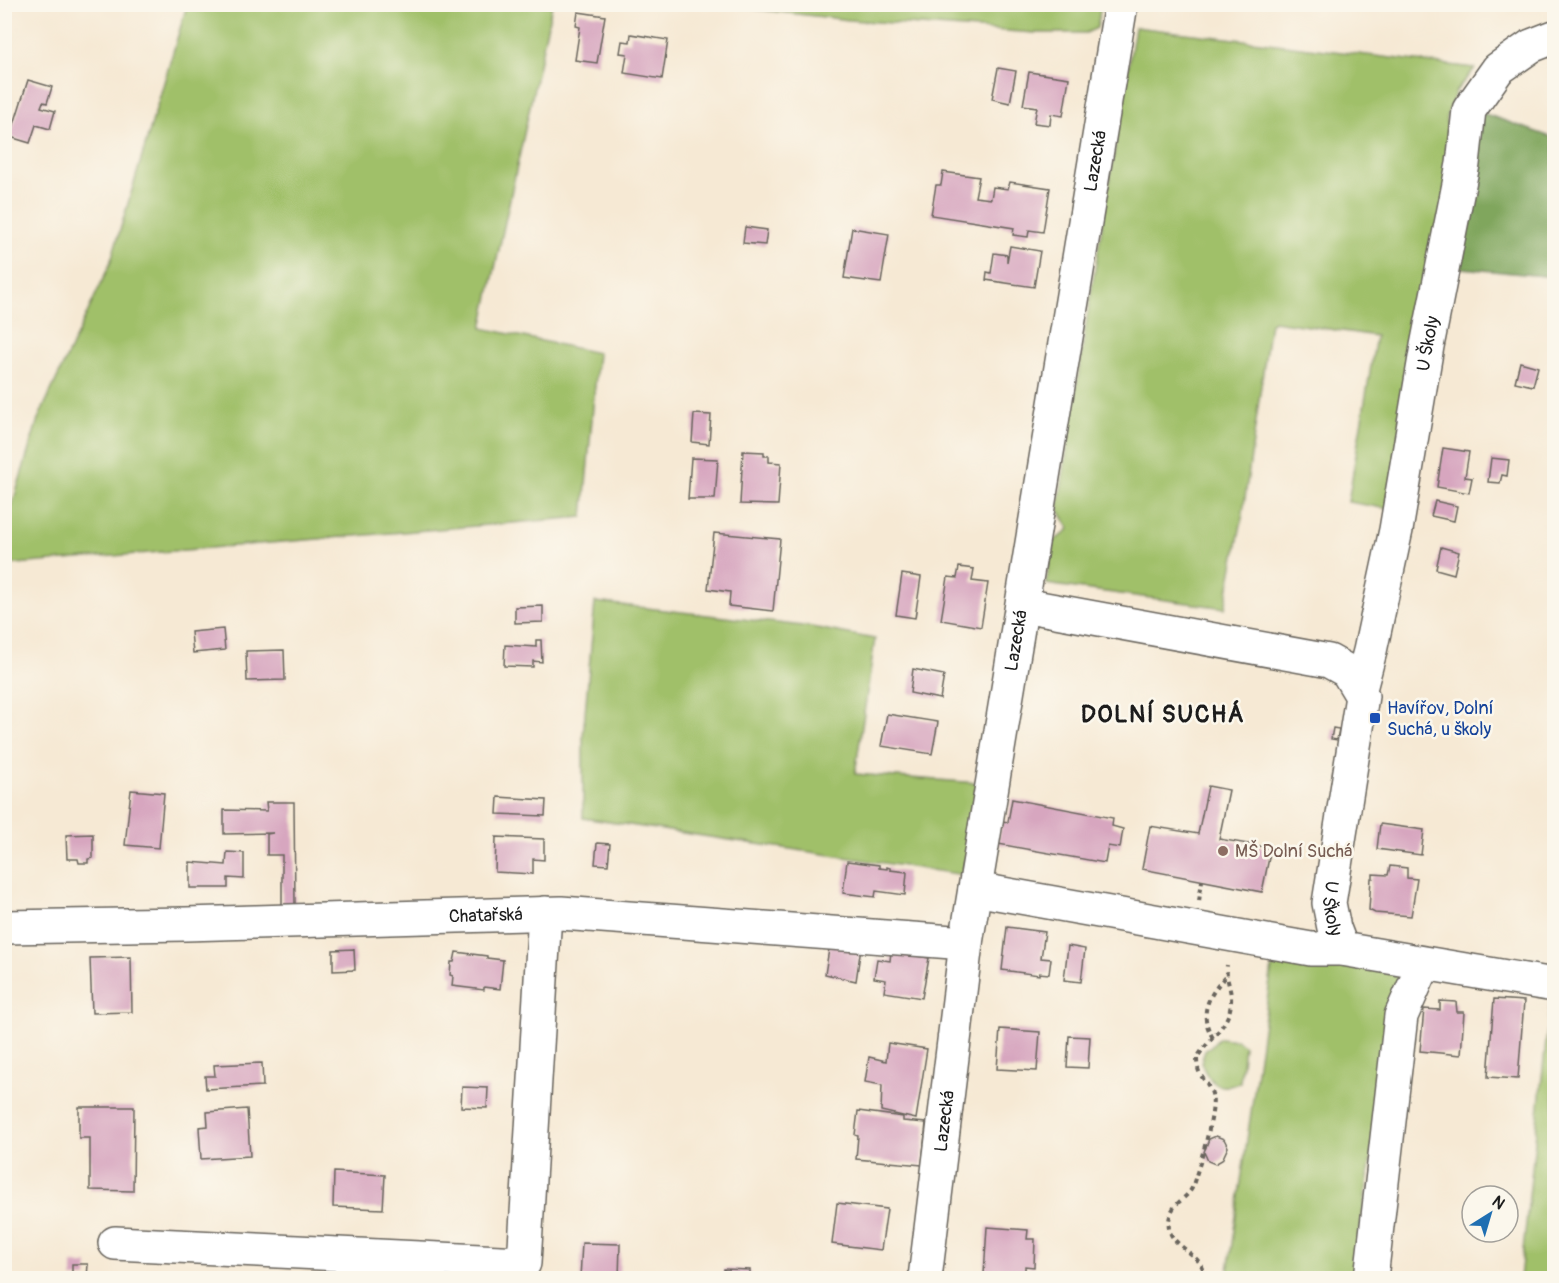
<svg xmlns="http://www.w3.org/2000/svg" width="1559" height="1283" font-family="Pangolin,sans-serif">
<style>
.green{fill:#a0c069;stroke:#5e6e42;stroke-width:1.5}
.forest{fill:#80a65d;stroke:#4e613c;stroke-width:1.5}
.building{fill:#d7a6bf}
.lines{fill:none;stroke-linecap:round;stroke-linejoin:round}
.minor-casing{stroke:#68645c;stroke-width:36}
.path{stroke:#68645c;stroke-width:4;stroke-dasharray:4.5 4.5;stroke-linecap:butt}
.minor{stroke:#fff;stroke-width:33}
.transit-dot{fill:#1a4fb4;stroke:#fbf7ec;stroke-width:2}
.education-dot{fill:#8d6e63;stroke:#fbf7ec;stroke-width:2}
.labels{text-anchor:middle;stroke-width:5;stroke-linejoin:round;paint-order:stroke}
.street-label{font-size:18px;fill:#1c1c1c;stroke:#fbf7ec}
.transit-label{font-size:18px;fill:#164399;stroke:#fbf7ec;text-anchor:start}
.education-label{font-size:18px;fill:#785e54;stroke:#fbf7ec;text-anchor:start}
.district-label{font-size:24px;font-weight:bold;letter-spacing:1.5px;fill:#1c1c1c;stroke:#fbf7ec}
</style>
<rect width="100%" height="100%" fill="#fbf7ec"/>
<filter id="ink" filterUnits="userSpaceOnUse"><feTurbulence type="fractalNoise" baseFrequency=".0167" numOctaves="2"/><feDisplacementMap in="SourceGraphic" scale="12" xChannelSelector="R" yChannelSelector="G"/><feConvolveMatrix kernelMatrix="1 2 1 2 8 2 1 2 1" color-interpolation-filters="sRGB"/></filter>
<filter id="wash" filterUnits="userSpaceOnUse"><feTurbulence type="fractalNoise" baseFrequency=".008" numOctaves="4" result="noise"/><feDisplacementMap in="SourceGraphic" scale="24" xChannelSelector="R" yChannelSelector="G"/><feGaussianBlur stdDeviation="1.35" result="paint"/><feColorMatrix in="noise" values="0 0 0 0 0 0 0 0 0 0 0 0 0 0 0 0 0 1.4 0 .05"/><feComposite in="paint" operator="in"/></filter>
<g filter="url(#wash)">
<rect width="100%" height="100%" fill="#f6e9d4"/>
<g class="green">
<path d="M187 5H552L482 328 598 353 583 517 5 565V529L38 419 110 264Z"/>
<path d="M719 5H1101L1097 28 1086 33H1035L849 20Z"/>
<path d="M1135 27 1475 68 1456 91 1446 118 1451 164 1388 509 1348 502 1376 336 1274 321 1270 323 1242 519 1225 608 1046 584 1053 541 1066 533 1069 528 1058 509 1088 311Z"/>
<path d="M595 602 812 627 875 639 855 774 978 783 964 875 583 818V736Z"/>
<path d="M1274 953 1399 970 1353 1278H1227Z"/>
<path d="M1551 995 1554 996V1278H1520Z"/>
<path d="M1220 1038 1237 1040 1244 1046 1240 1082C1219 1093 1208 1082 1201 1062L1205 1051Z"/>
</g>
<path class="forest" d="M1474 110 1554 138V277L1452 267Z"/>
<g id="blocks">
<g class="building">
<path d="M1383 4H1398L1397 9Z"/>
<path d="M578 12 605 16 597 63 575 60 580 27 576 26Z"/>
<path d="M631 34 668 40 662 79 624 73 627 54 620 53 622 41 630 42Z"/>
<path d="M998 68 1016 71 1010 103 992 99Z"/>
<path d="M1029 72 1069 78 1063 116 1051 114 1050 125 1034 123 1037 107 1023 105Z"/>
<path d="M28 80 52 87 47 103 43 102 41 107 55 111 50 129 36 125 30 143 10 137Z"/>
<path d="M943 172 979 177 975 197 991 199 993 187 1008 189 1010 182 1050 188 1043 232 1029 230 1028 237 1013 235 1014 228 931 215 936 185H941Z"/>
<path d="M745 227 767 230 765 245 743 243Z"/>
<path d="M852 228 889 234 881 283 844 278Z"/>
<path d="M1010 246 1040 251 1034 287 986 280 987 272 991 273 994 253 1007 255V262Z"/>
<path d="M1520 362 1538 367 1533 386 1515 382Z"/>
<path d="M694 414 711 415 709 444 692 442Z"/>
<path d="M1443 448 1469 452 1465 477 1472 478 1469 493 1437 487Z"/>
<path d="M743 451 764 452V456H769V462L781 463 778 505 740 504Z"/>
<path d="M691 458 718 459 715 499H688Z"/>
<path d="M1491 458 1509 460 1507 476 1502 475 1500 483 1488 482Z"/>
<path d="M1435 501 1457 506 1454 521 1431 516Z"/>
<path d="M714 533 780 539 773 611 729 606 730 592 708 589Z"/>
<path d="M1441 547 1459 552 1454 574 1436 569Z"/>
<path d="M959 567 974 569 972 581 988 583 981 627 941 620 948 577 957 578Z"/>
<path d="M902 574 921 577 915 618 896 615Z"/>
<path d="M543 606V622L515 623V607Z"/>
<path d="M223 629 225 650 193 653 191 632Z"/>
<path d="M536 640H541L542 662 533 661V667L504 666 505 645 536 647Z"/>
<path d="M284 650 285 680 247 681 246 651Z"/>
<path d="M913 669 944 675 940 699 910 693Z"/>
<path d="M887 714 938 722 932 754 881 746Z"/>
<path d="M1333 728 1339 729 1337 740 1331 739Z"/>
<path d="M1208 786 1229 790 1219 839 1271 848 1262 892 1142 869 1150 826 1198 834Z"/>
<path d="M131 790 164 793 159 848 125 845Z"/>
<path d="M498 797 546 800 545 816 497 814Z"/>
<path d="M1012 799 1113 818 1112 826 1123 829 1120 848 1108 846 1105 863 998 844 1002 821 1008 822Z"/>
<path d="M266 802H294L295 906H282V855H267V834L273 833 224 834V810L267 811Z"/>
<path d="M1380 824 1424 830 1421 855 1377 849Z"/>
<path d="M93 834V858L88 859V863H79L78 859H67L66 835Z"/>
<path d="M496 837 544 839V860L533 859V874L495 872Z"/>
<path d="M597 843 610 844 608 865 595 864Z"/>
<path d="M227 852 244 853V879L228 878V888H190V862L226 865Z"/>
<path d="M847 861 879 865V868L887 869V867L890 868V870L907 872 905 895 876 891 875 897 843 893Z"/>
<path d="M1390 866 1407 868V878L1417 879 1411 916 1375 913 1369 910 1371 878H1373V874L1388 875Z"/>
<path d="M1007 927 1045 932 1041 958 1051 959 1049 974 1039 973V975L1002 970Z"/>
<path d="M830 943 861 947 856 981 825 974Z"/>
<path d="M1068 946 1085 949 1081 982 1064 980Z"/>
<path d="M354 949 355 970 333 971V950Z"/>
<path d="M456 952 487 956V958L503 960 500 989 484 987V990L452 986 453 976 450 975 451 962H454Z"/>
<path d="M891 952 929 958 922 998 884 992 886 980 874 978 877 959 890 961Z"/>
<path d="M131 957 132 1012 92 1013 90 958Z"/>
<path d="M1494 999 1524 1001 1518 1079 1488 1077Z"/>
<path d="M1440 1001 1456 1002 1457 1012H1464L1461 1055 1420 1051 1424 1009 1440 1010Z"/>
<path d="M1000 1029 1040 1032 1037 1071 997 1069Z"/>
<path d="M1069 1036 1090 1037 1088 1068 1067 1067Z"/>
<path d="M888 1043 927 1049 916 1119 881 1111 882 1085 865 1082 869 1057 886 1061Z"/>
<path d="M262 1063 263 1086 206 1089 205 1076H215L214 1065Z"/>
<path d="M462 1087 488 1088 487 1108 461 1107Z"/>
<path d="M79 1107H134L133 1191 90 1190V1138H79Z"/>
<path d="M247 1109 250 1156 201 1159 199 1127 208 1126 207 1112Z"/>
<path d="M858 1111 903 1117V1121L926 1123 922 1165 856 1159 858 1136 855 1135Z"/>
<path d="M1216 1136 1224 1139 1228 1147 1222 1160 1215 1164 1208 1161 1204 1152 1209 1139Z"/>
<path d="M334 1172 385 1175 383 1209 333 1207Z"/>
<path d="M837 1203 887 1209 881 1250 832 1244Z"/>
<path d="M987 1227 1028 1230 1027 1239H1035L1034 1267 1025 1266V1276L984 1274Z"/>
<path d="M582 1243 620 1244 619 1278H580Z"/>
<path d="M72 1264H88L87 1278H72Z"/>
<path d="M724 1269 750 1270V1278H724Z"/>
</g>
</g>
</g>
<g filter="url(#ink)">
<use href="#blocks" fill-opacity="0" stroke="#68645c" stroke-width="1.5"/>
<g class="lines">
<g class="minor-casing">
<g id="minor">
<path id="s1" d="M1023 605 1329 661 1347 671 1362 696 1329 903 1334 928 1342 949 1554 985"/>
<path id="s2" d="M1360 689 1370 651 1396 530 1427 346 1463 164 1469 110 1498 69 1531 46 1554 37"/>
<path d="M975 889 1311 949H1342"/>
<path id="s3" d="M4 927 186 924 561 913 966 943"/>
<path d="M115 1243 524 1263 545 913"/>
<path id="s4" d="M925 1278 966 943 1121 4"/>
<path d="M1371 1278 1401 1016 1424 964"/>
</g>
</g>
<g class="path">
<path d="M1199 901 1202 881"/>
<path d="M1213 1038C1198 1014 1208 996 1225 977"/>
<path d="M1205 1278C1204 1248 1158 1248 1171 1213 1175 1202 1187 1198 1192 1188 1198 1169 1219 1108 1211 1091 1205 1077 1197 1078 1197 1058 1208 1039 1230 1026 1231 1002 1232 988 1225 980 1227 965"/>
</g>
<use href="#minor" class="minor"/>
</g>
</g>
<rect class="transit-dot" x="1369" y="712" width="12" height="12" rx="3"/>
<circle class="education-dot" cx="1223" cy="851" r="6"/>
<g class="labels">
<g class="street-label">
<text dy="6" stroke="none"><textPath href="#s4" startOffset="1130">Lazecká</textPath></text>
<text dy="6" stroke="none"><textPath href="#s2" startOffset="352">U Školy</textPath></text>
<text dy="6" stroke="none"><textPath href="#s4" startOffset="644">Lazecká</textPath></text>
<text dy="6" stroke="none"><textPath href="#s1" startOffset="576">U Školy</textPath></text>
<text dy="6" stroke="none"><textPath href="#s3" startOffset="482">Chatařská</textPath></text>
<text dy="6" stroke="none"><textPath href="#s4" startOffset="158">Lazecká</textPath></text>
</g>
<g class="transit-label">
<text x="1387" y="714">Havířov, Dolní<tspan x="1387" dy="21">Suchá, u školy</tspan></text>
</g>
<g class="education-label">
<text x="1235" y="857">MŠ Dolní Suchá</text>
</g>
<g class="district-label">
<text x="1163" y="722">DOLNÍ SUCHÁ</text>
</g>
</g>
<rect width="1559" height="1283" fill="none" stroke="#fbf7ec" stroke-width="24"/>
<g transform="translate(1490 1214) rotate(37)"><circle r="28" fill="#fbf7ec" stroke="#a29f99" stroke-width="1.5"/>
<path d="M0-4.5L10 22L0 15L-10 22Z" fill="#1f6fb2"/>
<text y="-9" font-size="16" font-weight="bold" text-anchor="middle" fill="#1c1c1c">N</text>
</g>
</svg>
